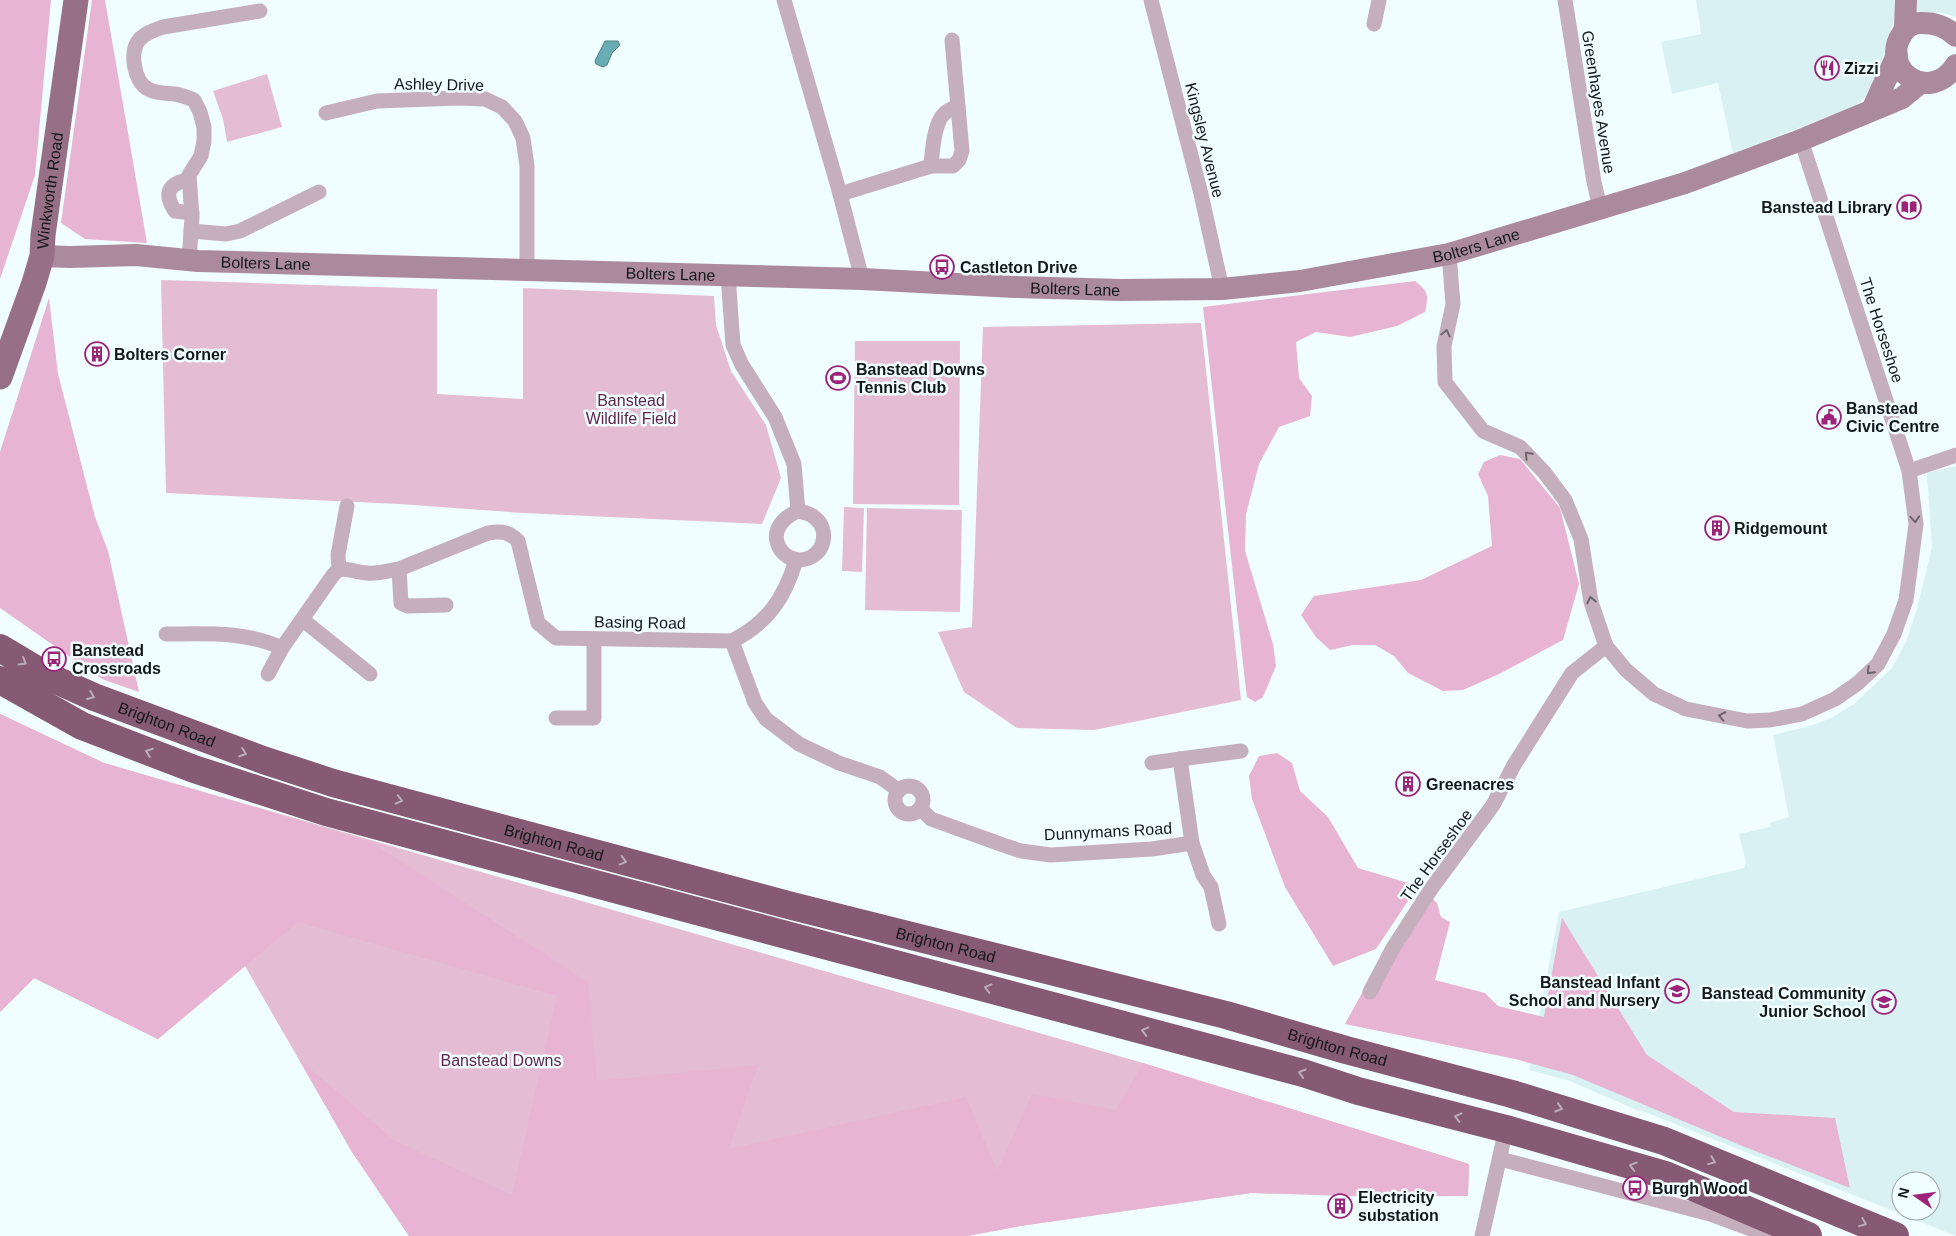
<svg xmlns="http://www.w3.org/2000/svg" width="1956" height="1236" font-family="Arial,sans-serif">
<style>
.built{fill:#daf1f3;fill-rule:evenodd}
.green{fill:#e4bdd4}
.forest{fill:#e7b4d3}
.water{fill:#68adb3;stroke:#4e8084}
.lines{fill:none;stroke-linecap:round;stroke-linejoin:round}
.street{stroke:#c6afbc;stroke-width:15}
.secondary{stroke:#ab8a9e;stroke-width:22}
.primary{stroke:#977088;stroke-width:25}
.highway{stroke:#865975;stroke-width:28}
.oneway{stroke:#6c646a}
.oneway2{stroke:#bbacba}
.labels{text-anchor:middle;stroke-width:5;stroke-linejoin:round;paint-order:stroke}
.poi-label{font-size:16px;font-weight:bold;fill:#131818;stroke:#f0feff;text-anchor:start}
.street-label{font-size:16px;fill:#131818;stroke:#f0feff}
.park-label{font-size:16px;fill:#61264e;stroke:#f0feff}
</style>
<rect width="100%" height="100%" fill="#f0feff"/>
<g class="built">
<path d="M1696 0H1956V17L1939 12 1894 20 1873 88 1856 106 1733 153 1718 83 1672 94 1661 42 1701 34Z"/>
<path d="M1956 466V1236L1640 1110 1639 1111 1570 1081 1529 1070 1559 912 1744 868 1746 863 1739 834 1770 827V823L1789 817 1773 735 1813 725 1831 718 1854 704 1892 668 1906 642 1917 609 1932 547 1927 473ZM1901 1181H1931V1211H1901Z"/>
</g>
<g class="green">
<path d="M267 74 282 127 227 142 223 119 213 91Z"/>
<path d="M161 280 437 289V394L523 399V288L714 296 716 325 731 371 766 425 781 478 762 524 523 513 399 504 166 493Z"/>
<path d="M1201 323 1241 700 1094 730 1017 728 964 692 938 632 972 627 983 327Z"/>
<path d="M855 341H960L959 505 853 504Z"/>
<path d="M844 507 864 508 862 572 842 571Z"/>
<path d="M867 508 962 510 960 612 865 610Z"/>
<path d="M0 714 104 763 1143 1063 1469 1164 1468 1196 1374 1197 1251 1193 1020 1226 967 1236H409L352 1152 245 966 158 1039 34 978 0 1012Z"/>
</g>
<g class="forest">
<path d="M0 0H51L35 175 0 279Z"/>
<path d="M92 0H105L147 243 85 239 61 223Z"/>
<path d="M1415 281C1428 291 1429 295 1425 312L1397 326 1350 337 1316 332 1296 342 1299 378 1312 396 1310 416 1279 427 1259 464 1246 514 1245 551 1273 644 1276 666 1263 697 1255 702 1247 697 1245 681 1203 307Z"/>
<path d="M49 298 58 374 95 517 108 551 139 692 102 679 0 608V452Z"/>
<path d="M1500 455 1520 459 1560 508 1579 584 1563 640 1499 674 1463 690 1443 691 1408 673 1394 656 1375 645H1353L1330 650 1316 637 1301 615 1314 596 1421 580 1492 546 1488 496 1478 474 1484 462Z"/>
<path d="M0 714 104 763 371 842 588 982 597 1081 758 1065 729 1149 966 1097 997 1171 1032 1094 1116 1110 1143 1063 1469 1164 1468 1196 1251 1193 1020 1226 967 1236H409L352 1152 299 1059 394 1140 512 1195 557 996 298 922 158 1039 34 978 0 1012Z"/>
<path d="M1277 753 1292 763 1300 791 1328 817 1358 868 1418 886 1376 949 1333 966 1285 887 1252 799 1249 776 1259 756Z"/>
<path d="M1425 892 1437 903 1441 917 1450 922 1435 980 1485 993 1498 1006 1544 1017 1562 918 1647 1055 1734 1112 1835 1118 1850 1188 1740 1145 1573 1075 1515 1059 1345 1024 1383 955Z"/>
</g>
<path class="water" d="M605 41H618L620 45 612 53 607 65 603 67 596 64 595 61Z"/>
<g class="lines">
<g class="street">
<path d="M784 0 840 194 862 279"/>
<path d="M1151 0 1201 194 1222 289"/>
<path d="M1565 0 1594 182 1600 208"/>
<path d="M1374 24 1379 0"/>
<path d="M326 113 377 101 459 98 485 99 502 107 515 121 523 138 527 166V269"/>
<path d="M931 166C932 153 934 123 944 114 948 110 953 108 958 106"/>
<path d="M189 180C169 183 163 193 175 211L192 213"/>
<path d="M840 194 931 166H953L959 160 962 151 952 40"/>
<path d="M191 231 226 234 240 231 319 192"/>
<path d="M1449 254 1453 304 1444 346 1445 382 1483 431 1520 447 1544 472 1565 500 1581 539 1591 602 1606 646 1626 670 1654 694 1686 709 1747 721 1770 720 1802 714 1835 699 1858 683 1878 664 1894 634 1906 600 1916 524 1909 471 1801 140"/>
<path d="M189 260 192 217 189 175 201 156 204 141V127L200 112 194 100C188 98 182 95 175 94 166 93 157 94 148 89 134 82 129 51 139 40 145 33 155 30 163 27L260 11"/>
<path d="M728 275 733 345 742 365 775 417 794 464 798 511"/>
<path d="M1909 471 1956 455"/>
<path d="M798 511C804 512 810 513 815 518 828 528 826 549 811 557 785 571 755 530 798 511Z"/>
<path d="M339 569 338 555 347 506"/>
<path d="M399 569 401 603 408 606 446 605"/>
<path d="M303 620 370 674"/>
<path d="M166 634C206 634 246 631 282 648L333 575 339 569C349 569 357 572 367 573 378 574 388 571 399 569L488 533C501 531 508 531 518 541L538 623 556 638 732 641C768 623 785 597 796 560"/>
<path d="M732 641 755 703 766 719 799 744 839 763 880 777 898 790"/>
<path d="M268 674 282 648"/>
<path d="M556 718H594V639"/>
<path d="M1152 763 1180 759"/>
<circle cx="909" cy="800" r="14"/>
<path d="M920 808 931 819 1003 845 1021 851 1051 855 1152 849 1192 843 1203 875 1211 887 1219 924"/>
<path d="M1192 843 1180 759 1241 751"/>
<path d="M1370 992 1393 948 1431 889 1493 805 1514 765 1572 673 1606 646"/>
<path d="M1500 1159 1710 1214 1770 1236"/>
<path d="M1482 1236 1506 1129"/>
</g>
<g class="secondary">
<path d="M1905 29 1906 0"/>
<path d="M1956 36C1945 26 1935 23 1921 23 1913 23 1906 27 1902 34 1879 69 1929 106 1956 65"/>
<path d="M1872 110 1897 55"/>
<path id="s1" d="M42 256 70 257 136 255 198 261 862 279 1015 287 1121 290 1222 289 1300 281 1449 254 1685 183 1801 140 1902 98 1919 84"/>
</g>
<path class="primary" id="s2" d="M0 377 34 283 42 256 43 235 76 0"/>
<g class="highway">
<path id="s3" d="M0 648 47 676 94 697 263 760 333 783 792 906 1226 1015 1346 1050 1512 1094 1664 1141 1895 1236"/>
<path d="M0 680 82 726 194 769 326 812 1303 1073 1358 1091 1506 1129 1665 1175 1808 1236"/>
</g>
</g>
<defs><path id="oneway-chevron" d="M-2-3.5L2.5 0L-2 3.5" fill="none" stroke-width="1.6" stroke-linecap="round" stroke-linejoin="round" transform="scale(1.25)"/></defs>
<g class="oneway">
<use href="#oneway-chevron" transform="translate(1446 333) rotate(-77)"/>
<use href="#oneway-chevron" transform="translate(1528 455) rotate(-134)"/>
<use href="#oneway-chevron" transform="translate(1915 519) rotate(86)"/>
<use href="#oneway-chevron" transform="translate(1591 600) rotate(-102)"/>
<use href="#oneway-chevron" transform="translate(1870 671) rotate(135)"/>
<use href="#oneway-chevron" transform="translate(1722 716) rotate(-168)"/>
</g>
<g class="oneway2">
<use href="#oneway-chevron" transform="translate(23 662) rotate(31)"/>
<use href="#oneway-chevron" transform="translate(91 696) rotate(23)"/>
<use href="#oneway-chevron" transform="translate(149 752) rotate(-159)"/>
<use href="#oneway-chevron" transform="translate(243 753) rotate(20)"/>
<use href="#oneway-chevron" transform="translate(399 800) rotate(15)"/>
<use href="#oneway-chevron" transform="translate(623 861) rotate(15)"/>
<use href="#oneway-chevron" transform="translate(988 988) rotate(-165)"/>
<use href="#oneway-chevron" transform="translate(1145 1031) rotate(-165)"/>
<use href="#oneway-chevron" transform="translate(1302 1073) rotate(-164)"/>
<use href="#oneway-chevron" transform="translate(1559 1108) rotate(17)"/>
<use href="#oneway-chevron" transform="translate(1458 1117) rotate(-166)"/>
<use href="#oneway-chevron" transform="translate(1712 1161) rotate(22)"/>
<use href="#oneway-chevron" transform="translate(1633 1166) rotate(-164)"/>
<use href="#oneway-chevron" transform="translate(1863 1223) rotate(22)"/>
</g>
<defs>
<g id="restaurant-ring" transform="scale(1.25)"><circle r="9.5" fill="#f0feff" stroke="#9c227a" stroke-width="1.5"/><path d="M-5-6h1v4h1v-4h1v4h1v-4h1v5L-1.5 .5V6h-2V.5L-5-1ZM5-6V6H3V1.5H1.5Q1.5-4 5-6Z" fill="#9c227a"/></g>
<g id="library-ring" transform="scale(1.25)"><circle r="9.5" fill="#f0feff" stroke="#9c227a" stroke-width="1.5"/><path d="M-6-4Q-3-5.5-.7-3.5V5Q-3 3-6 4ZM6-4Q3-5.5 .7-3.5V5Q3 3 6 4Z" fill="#9c227a"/></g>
<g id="bus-ring" transform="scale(1.25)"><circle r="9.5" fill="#f0feff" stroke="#9c227a" stroke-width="1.5"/><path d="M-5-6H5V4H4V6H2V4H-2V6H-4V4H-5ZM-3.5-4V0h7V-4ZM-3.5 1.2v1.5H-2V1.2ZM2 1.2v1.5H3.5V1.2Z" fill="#9c227a"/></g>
<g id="building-ring" transform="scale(1.25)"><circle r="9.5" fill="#f0feff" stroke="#9c227a" stroke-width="1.5"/><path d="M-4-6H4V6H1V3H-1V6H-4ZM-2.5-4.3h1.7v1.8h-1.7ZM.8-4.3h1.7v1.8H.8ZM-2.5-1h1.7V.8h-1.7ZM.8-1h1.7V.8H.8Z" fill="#9c227a"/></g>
<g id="stadium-ring" transform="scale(1.25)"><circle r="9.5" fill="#f0feff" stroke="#9c227a" stroke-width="1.5"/><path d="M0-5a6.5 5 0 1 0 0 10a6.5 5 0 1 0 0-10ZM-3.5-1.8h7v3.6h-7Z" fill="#9c227a"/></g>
<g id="civic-ring" transform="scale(1.25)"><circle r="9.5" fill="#f0feff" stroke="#9c227a" stroke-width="1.5"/><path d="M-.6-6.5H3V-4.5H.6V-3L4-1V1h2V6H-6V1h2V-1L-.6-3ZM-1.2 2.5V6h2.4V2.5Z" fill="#9c227a"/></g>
<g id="school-ring" transform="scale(1.25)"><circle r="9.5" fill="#f0feff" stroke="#9c227a" stroke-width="1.5"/><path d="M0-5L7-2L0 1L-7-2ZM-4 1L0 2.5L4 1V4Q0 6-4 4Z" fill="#9c227a"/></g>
</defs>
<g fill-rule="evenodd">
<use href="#restaurant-ring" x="1827" y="68"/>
<use href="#library-ring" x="1909" y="207"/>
<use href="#bus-ring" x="942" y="267"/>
<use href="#building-ring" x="97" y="354"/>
<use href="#stadium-ring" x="838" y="378"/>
<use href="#civic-ring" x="1829" y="417"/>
<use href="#building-ring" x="1717" y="528"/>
<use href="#bus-ring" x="54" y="659"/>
<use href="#building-ring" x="1408" y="784"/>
<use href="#school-ring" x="1677" y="991"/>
<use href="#school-ring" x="1884" y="1002"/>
<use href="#bus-ring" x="1635" y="1188"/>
<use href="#building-ring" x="1340" y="1206"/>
</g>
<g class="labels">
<g class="poi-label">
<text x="1844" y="74">Zizzi</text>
<text x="1892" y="213" text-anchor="end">Banstead Library</text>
<text x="960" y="273">Castleton Drive</text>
<text x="114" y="360">Bolters Corner</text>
<text x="856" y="375">Banstead Downs<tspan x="856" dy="18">Tennis Club</tspan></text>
<text x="1846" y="414">Banstead<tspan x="1846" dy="18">Civic Centre</tspan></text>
<text x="1734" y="534">Ridgemount</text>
<text x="72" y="656">Banstead<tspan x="72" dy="18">Crossroads</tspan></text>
<text x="1426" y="790">Greenacres</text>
<text x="1660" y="988" text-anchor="end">Banstead Infant<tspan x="1660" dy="18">School and Nursery</tspan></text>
<text x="1866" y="999" text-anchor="end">Banstead Community<tspan x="1866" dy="18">Junior School</tspan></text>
<text x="1652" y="1194">Burgh Wood</text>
<text x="1358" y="1203">Electricity<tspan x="1358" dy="18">substation</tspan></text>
</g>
<g class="street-label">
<text transform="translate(439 84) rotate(1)" y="6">Ashley Drive</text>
<text transform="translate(1599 102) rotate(81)" y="6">Greenhayes Avenue</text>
<text transform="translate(1205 140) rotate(76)" y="6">Kingsley Avenue</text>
<text dy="6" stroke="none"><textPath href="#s2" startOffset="194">Winkworth Road</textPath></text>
<text dy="6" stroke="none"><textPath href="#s1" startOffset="1439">Bolters Lane</textPath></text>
<text dy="6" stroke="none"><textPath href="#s1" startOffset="224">Bolters Lane</textPath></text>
<text dy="6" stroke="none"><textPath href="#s1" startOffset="629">Bolters Lane</textPath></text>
<text dy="6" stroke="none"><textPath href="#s1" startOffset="1034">Bolters Lane</textPath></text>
<text transform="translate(1882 330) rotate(72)" y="6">The Horseshoe</text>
<text transform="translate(640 622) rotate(1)" y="6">Basing Road</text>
<text dy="6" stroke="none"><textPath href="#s3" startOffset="184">Brighton Road</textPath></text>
<text transform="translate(1108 831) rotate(-3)" y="6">Dunnymans Road</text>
<text dy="6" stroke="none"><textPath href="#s3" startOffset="589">Brighton Road</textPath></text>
<text transform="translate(1436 855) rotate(-54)" y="6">The Horseshoe</text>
<text dy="6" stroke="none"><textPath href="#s3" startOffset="994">Brighton Road</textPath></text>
<text dy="6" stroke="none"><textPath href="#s3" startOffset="1399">Brighton Road</textPath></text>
</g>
<g class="park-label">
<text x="631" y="406">Banstead<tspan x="631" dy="18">Wildlife Field</tspan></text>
<text x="501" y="1066">Banstead Downs</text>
</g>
</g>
<g transform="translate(1916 1196) rotate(284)"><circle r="24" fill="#f0feff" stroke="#98a2a3"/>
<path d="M0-4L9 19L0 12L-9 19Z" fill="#9c227a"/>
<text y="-8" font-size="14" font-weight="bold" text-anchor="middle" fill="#131818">N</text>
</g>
</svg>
